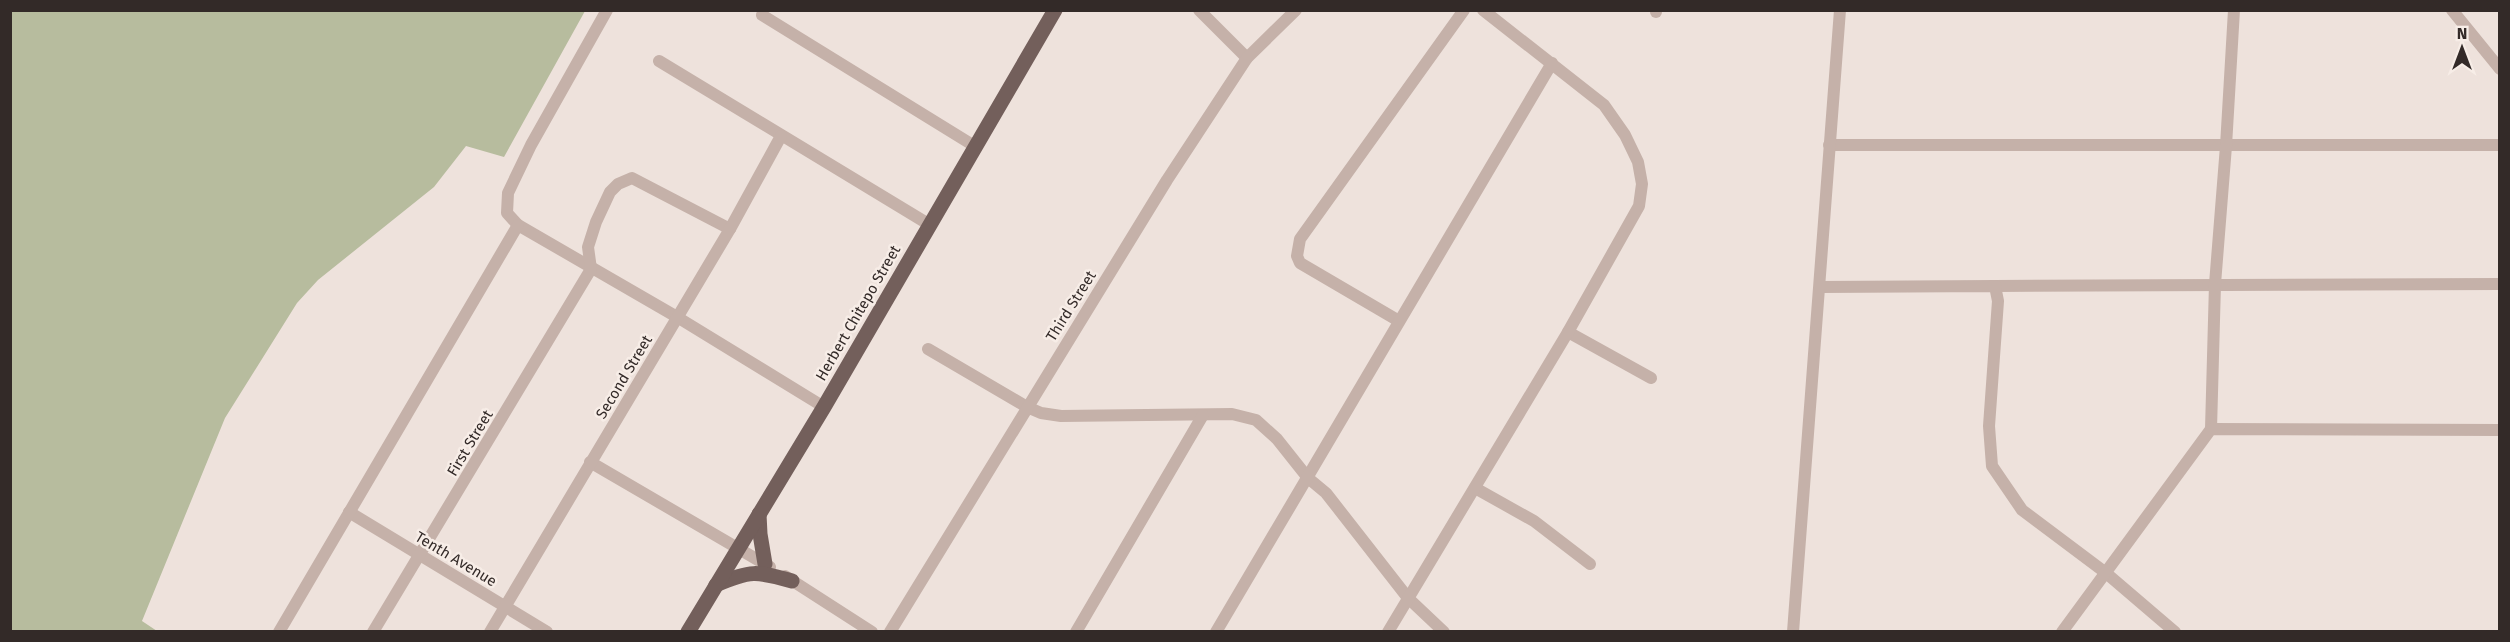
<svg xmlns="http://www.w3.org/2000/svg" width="2510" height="642" font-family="'Fira Sans',sans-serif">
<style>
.green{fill:#b7bc9e}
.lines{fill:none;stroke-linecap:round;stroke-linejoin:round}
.minor{stroke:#c5b1a9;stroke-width:12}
.major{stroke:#735f5b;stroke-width:15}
.labels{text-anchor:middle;stroke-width:5;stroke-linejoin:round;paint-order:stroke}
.street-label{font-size:15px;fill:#332a28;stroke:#f7ede7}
</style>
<rect width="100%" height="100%" fill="#eee2dc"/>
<path class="green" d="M10 11H585L504 157 466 146 434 187 318 280 297 303 225 418 142 621 157 631H11Z"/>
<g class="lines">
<g class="minor">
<path d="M607 10 531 145 508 193 507 213 518 225 677 317 824 407"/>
<path d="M1199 10 1247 58"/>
<path d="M2452 10 2500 69"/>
<path d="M1656 12V10"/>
<path d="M762 15 976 147"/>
<path d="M659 61 930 225"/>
<path d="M1829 145H2500"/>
<path d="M1995 286 2500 284"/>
<path d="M1820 287 1995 286 1998 301 1989 426 1992 466 2022 510 2106 573 2175 632"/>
<path d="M1399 321 1300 263 1297 256 1300 239 1464 10"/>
<path d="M1568 332 1651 378"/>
<path d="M928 349 1027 407 1041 413 1061 416 1232 414 1256 420 1277 439 1308 478 1326 493 1408 598 1444 632"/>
<path d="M2211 429 2215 284 2226 146 2234 10"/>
<path d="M590 462 770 567"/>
<path d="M1475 488 1534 521 1590 564"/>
<path d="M349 512 547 632"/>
<path d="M785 576 872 632"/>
<path d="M279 632 518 225"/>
<path d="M373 632 591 269 588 247 596 222 610 192 618 184 632 178 730 229"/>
<path d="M490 632 730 229 781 136"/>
<path d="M890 632 1167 180 1247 58 1296 10"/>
<path d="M1076 632 1203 415"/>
<path d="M1216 632 1552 63"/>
<path d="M1388 632 1568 332 1639 206 1642 184 1638 162 1625 135 1604 105 1483 10"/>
<path d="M1793 632 1840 10"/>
<path d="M2062 632 2211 429 2500 430"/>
</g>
<g class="major">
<path d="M759 514 760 534 765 564"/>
<path d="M716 585C750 570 757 571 792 581"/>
<path d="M688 632 824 407 1055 10"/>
</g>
</g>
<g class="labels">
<g class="street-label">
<text transform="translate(1071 306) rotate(-58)" y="5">Third Street</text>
<text transform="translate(858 313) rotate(-60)" y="5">Herbert Chitepo Street</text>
<text transform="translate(624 377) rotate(-59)" y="5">Second Street</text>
<text transform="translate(470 443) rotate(-59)" y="5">First Street</text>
<text transform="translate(456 559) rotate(31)" y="5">Tenth Avenue</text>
</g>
</g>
<rect width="2510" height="642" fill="none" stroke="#332a28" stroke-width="24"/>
<g transform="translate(2462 48)" stroke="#f7ede7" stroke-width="4.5" paint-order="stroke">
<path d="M0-4.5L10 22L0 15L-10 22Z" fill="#332a28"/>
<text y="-9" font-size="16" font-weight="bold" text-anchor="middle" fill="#332a28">N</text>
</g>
</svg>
